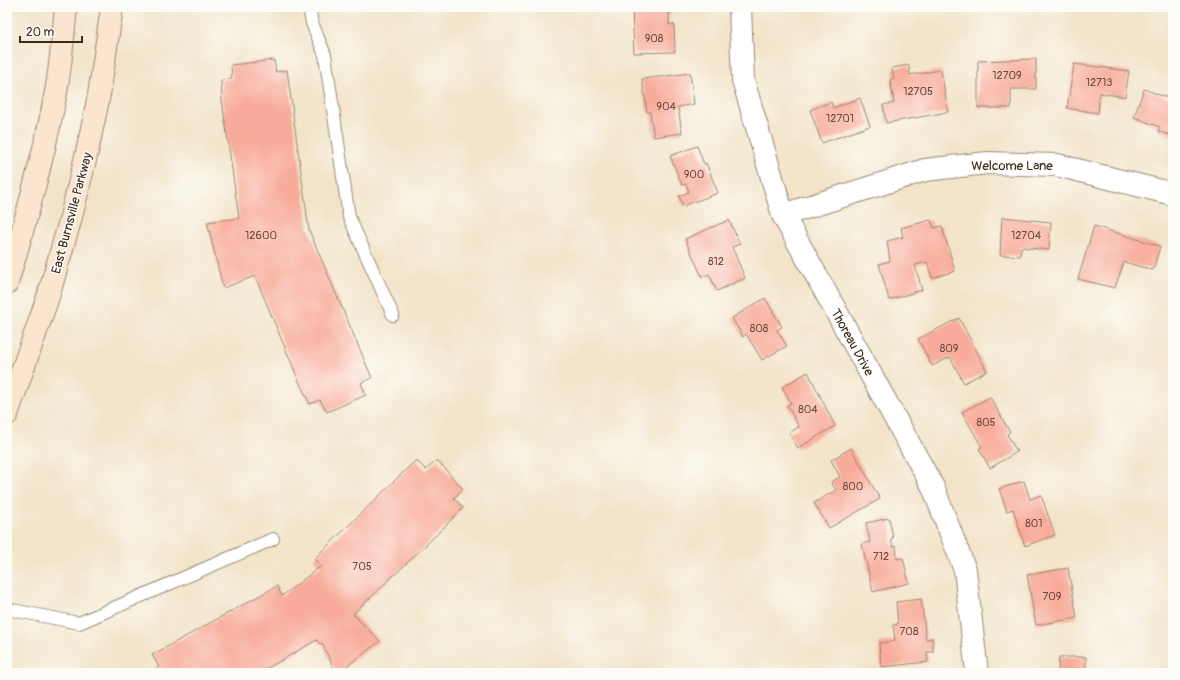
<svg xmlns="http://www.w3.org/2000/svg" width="1180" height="680" font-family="Pangolin,sans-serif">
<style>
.building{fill:#f8ab9a}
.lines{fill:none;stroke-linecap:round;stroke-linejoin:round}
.lane-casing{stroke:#978774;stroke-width:14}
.street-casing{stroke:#978774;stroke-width:24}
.secondary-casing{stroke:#978774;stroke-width:24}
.lane{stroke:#fff;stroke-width:12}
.street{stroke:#fff;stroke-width:22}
.secondary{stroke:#fbe5cf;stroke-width:22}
.labels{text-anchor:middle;stroke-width:3;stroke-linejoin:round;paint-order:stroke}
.number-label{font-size:11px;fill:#6a4a3d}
.street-label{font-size:13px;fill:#3b2a1e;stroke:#fdfcf7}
</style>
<rect width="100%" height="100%" fill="#fdfcf7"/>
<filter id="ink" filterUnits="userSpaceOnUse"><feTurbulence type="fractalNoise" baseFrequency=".025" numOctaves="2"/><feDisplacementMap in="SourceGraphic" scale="8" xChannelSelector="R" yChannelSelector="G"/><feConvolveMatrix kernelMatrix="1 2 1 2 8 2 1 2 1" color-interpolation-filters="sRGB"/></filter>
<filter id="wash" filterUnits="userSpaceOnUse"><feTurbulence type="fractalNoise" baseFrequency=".012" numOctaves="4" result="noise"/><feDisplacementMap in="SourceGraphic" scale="16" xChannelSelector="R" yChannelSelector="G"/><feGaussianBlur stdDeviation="0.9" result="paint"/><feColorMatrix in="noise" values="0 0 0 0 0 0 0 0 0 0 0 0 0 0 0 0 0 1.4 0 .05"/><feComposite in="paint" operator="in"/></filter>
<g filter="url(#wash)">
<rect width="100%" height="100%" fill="#f3e4c9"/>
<g id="blocks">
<g class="building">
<path d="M632 7H672V13H669V25L674 24 675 52 634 53Z"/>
<path d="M1036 59V89H1011V108H978V61Z"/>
<path d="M274 60 276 72 287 70 309 230 372 378 361 383 366 395 327 412 320 400 310 404 301 386 255 276 223 288 207 222 239 218 222 100 221 80 232 79 231 65Z"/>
<path d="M1074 64 1129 71 1125 97 1100 93 1098 113 1067 108Z"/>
<path d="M909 65 910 75 941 70 948 112 886 123 883 105 894 103 890 79H894L892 68Z"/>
<path d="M690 73 694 104 678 107 682 133 654 137 650 112H647L642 79Z"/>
<path d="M1144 89 1173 100V136L1158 131 1160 127 1134 117Z"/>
<path d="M860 98 870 126 822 143 810 110 831 102 833 108Z"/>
<path d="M697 146 704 164 706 163 718 193 683 206 679 196 689 192 686 184 682 185 670 156Z"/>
<path d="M1002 217 1051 222 1049 250 1021 247 1020 256 1000 255Z"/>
<path d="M729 220 740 244 732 247 745 278 717 291 709 274 702 277 685 239Z"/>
<path d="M931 220 934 228 942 226 955 271 932 278 927 262 915 265 922 290 889 300 879 264 890 261 887 241 903 237 901 228Z"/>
<path d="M1094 226 1160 246 1153 270 1124 262 1115 288 1078 279Z"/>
<path d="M765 298 782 327 777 330 787 346 762 360 746 334 743 337 732 318Z"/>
<path d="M959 318 987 371 964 383 950 357 932 366 918 339Z"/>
<path d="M808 372 835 426 798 448 789 433 799 427 787 405 791 403 782 387Z"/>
<path d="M990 397 1010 432 1007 434 1017 452 990 468 979 449 982 447 962 412Z"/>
<path d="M851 448 880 499 829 528 814 503 836 490 831 482 840 477 831 460Z"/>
<path d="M416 460 426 470 437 460 463 489 454 498 463 508 427 544 353 614 380 641 338 673H336L322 643 320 644 317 640 259 673H146L159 667 152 655 277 586 282 596 321 566 314 559Z"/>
<path d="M1024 481 1030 499 1041 495 1055 535 1025 546 1013 509 1007 511 999 489Z"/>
<path d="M889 518 893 538 891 539 893 547 896 546 897 559 903 558 909 583 873 592 862 544 870 542 866 523Z"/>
<path d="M1068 568 1077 618 1036 625 1027 575Z"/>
<path d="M921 599 926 639 932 638 933 652H927L928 662 881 667 879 643 895 641 893 625 898 624 896 602Z"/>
<path d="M1059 657H1086V673H1058Z"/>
</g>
</g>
</g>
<g filter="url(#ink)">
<use href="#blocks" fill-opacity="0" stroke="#978774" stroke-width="1"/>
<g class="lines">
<g class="lane-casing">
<g id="lane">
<path d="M309 7 312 23 325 55 349 217 393 315"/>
<path d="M7 609 79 623 273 539"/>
</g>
</g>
<g class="street-casing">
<g id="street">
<path d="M740 7 743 80 783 215 933 487 965 570 977 673"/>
<path d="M783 215 925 170 987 163 1057 165 1173 194"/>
</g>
</g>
<g class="secondary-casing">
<g id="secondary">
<path d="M7 283C26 220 44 156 56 92 61 64 63 35 66 7"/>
<path d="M7 414 48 297 70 221 87 152 99 95 112 7"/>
</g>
</g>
<use href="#lane" class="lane"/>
<use href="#street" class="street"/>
<use href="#secondary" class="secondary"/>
</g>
</g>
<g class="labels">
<g class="number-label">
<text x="654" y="42">908</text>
<text x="1007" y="79">12709</text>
<text x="1099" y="86">12713</text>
<text x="918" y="95">12705</text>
<text x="666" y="110">904</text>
<text x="840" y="122">12701</text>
<text x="694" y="178">900</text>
<text x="261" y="239">12600</text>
<text x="1026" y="239">12704</text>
<text x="716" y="265">812</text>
<text x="759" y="332">808</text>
<text x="949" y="352">809</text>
<text x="808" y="413">804</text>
<text x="986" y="426">805</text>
<text x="853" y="490">800</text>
<text x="1034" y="527">801</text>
<text x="881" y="560">712</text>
<text x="362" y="570">705</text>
<text x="1052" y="600">709</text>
<text x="909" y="635">708</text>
</g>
<g class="street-label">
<text x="1012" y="170">Welcome Lane</text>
<text transform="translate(71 213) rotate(-75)" y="5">East Burnsville Parkway</text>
<text transform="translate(853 342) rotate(61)" y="5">Thoreau Drive</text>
</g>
</g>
<rect width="1180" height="680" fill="none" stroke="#fdfcf7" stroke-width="24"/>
<path d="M20 36v6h62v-6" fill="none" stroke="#3b2a1e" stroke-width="2"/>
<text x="26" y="36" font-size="12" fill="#3b2a1e" stroke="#fdfcf7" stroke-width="3" paint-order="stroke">20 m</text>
</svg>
